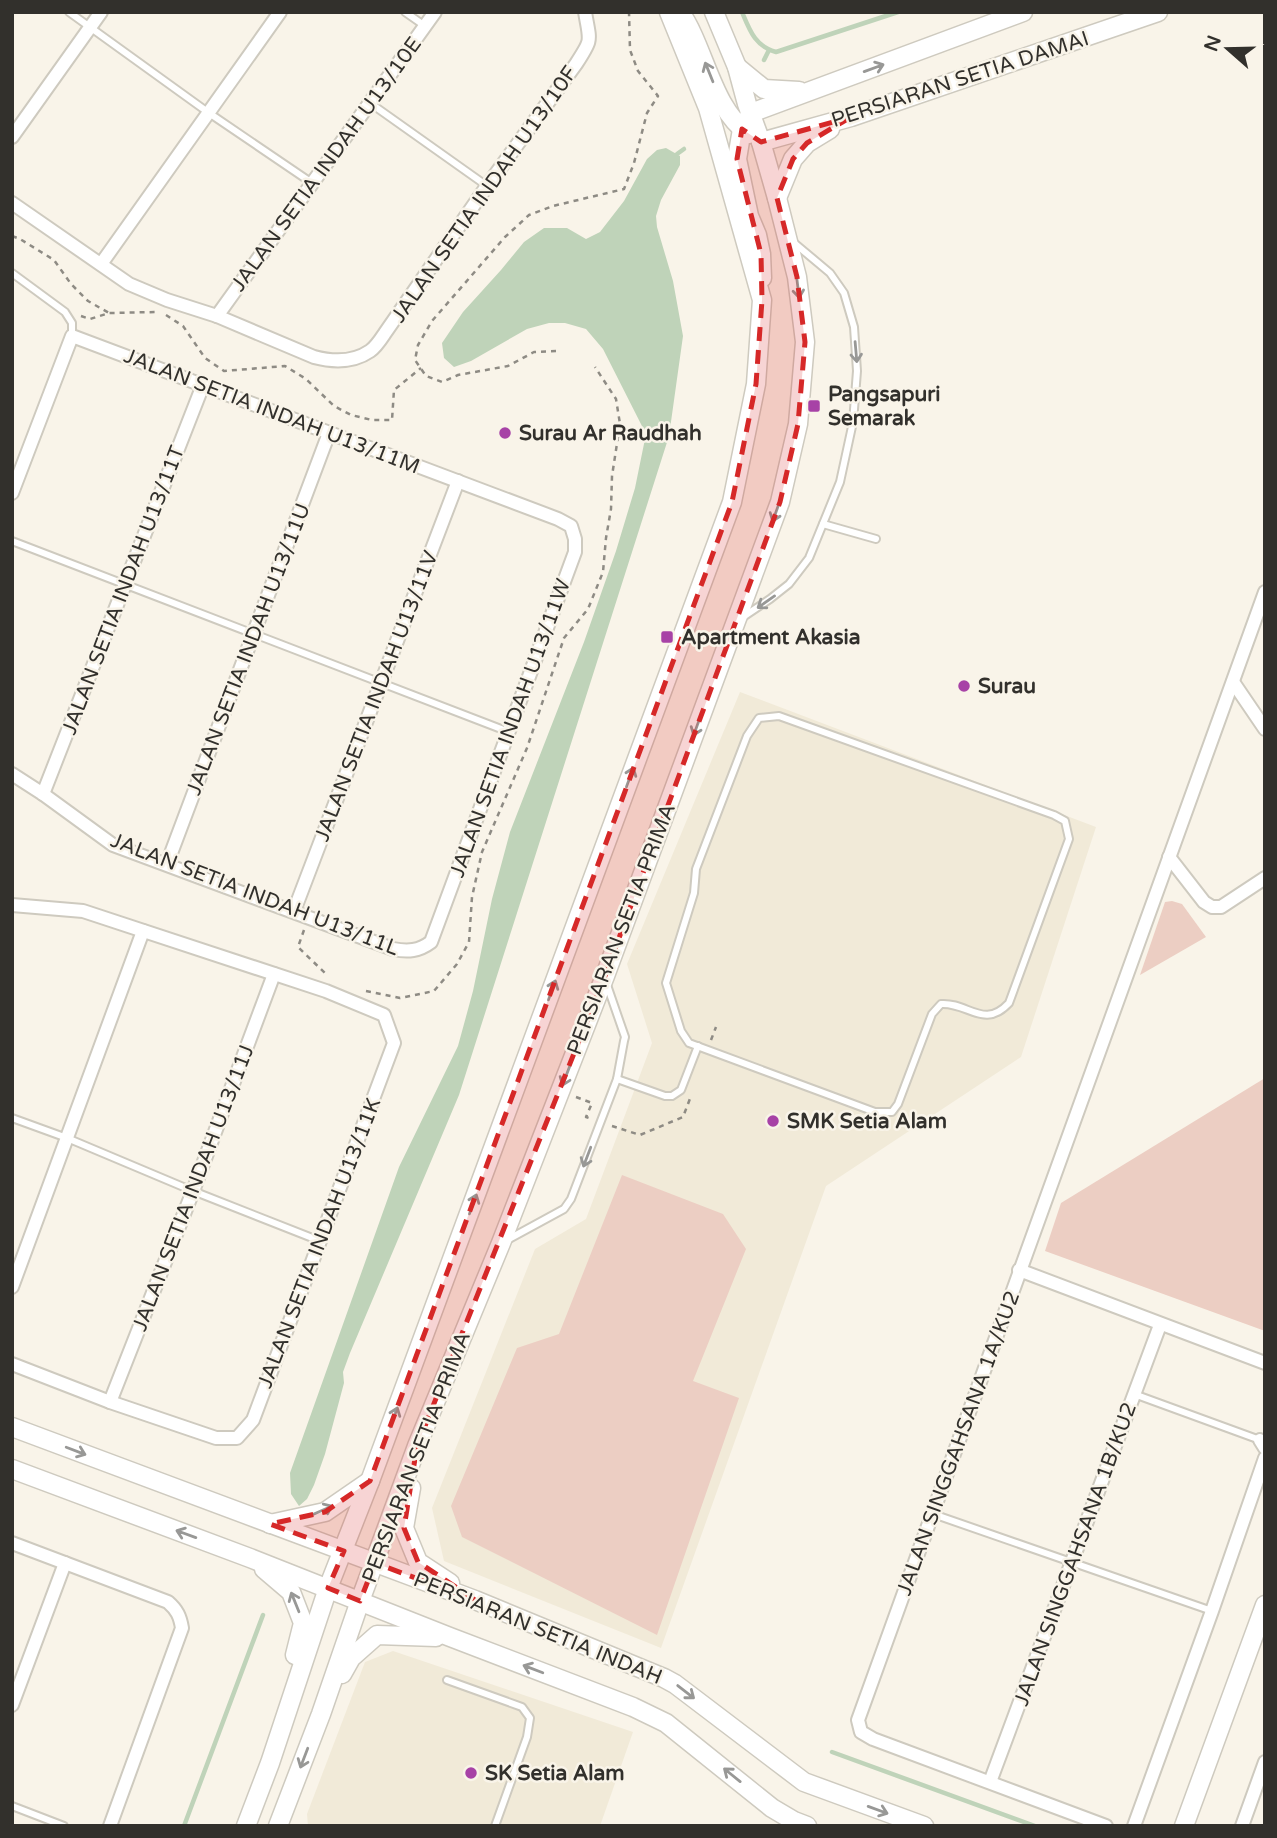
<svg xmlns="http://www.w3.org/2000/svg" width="1277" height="1838" font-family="'Varela Round',sans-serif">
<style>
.built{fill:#f1ead8}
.green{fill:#eccec3}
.water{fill:#bfd3b9}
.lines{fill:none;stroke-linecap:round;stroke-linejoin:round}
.stream{stroke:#bfd3b9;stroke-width:4.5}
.lane-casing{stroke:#cecabf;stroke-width:10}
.street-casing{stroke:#cecabf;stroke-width:16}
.secondary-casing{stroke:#cecabf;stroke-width:21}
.path{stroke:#8e8b84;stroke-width:2.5;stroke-dasharray:5 5;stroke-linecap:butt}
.lane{stroke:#fff;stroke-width:6}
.street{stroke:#fff;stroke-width:12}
.secondary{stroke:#fff;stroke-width:18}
.oneway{stroke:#989896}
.marked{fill:#d62828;fill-opacity:0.2;stroke:#d62828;stroke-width:5;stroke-dasharray:14 9;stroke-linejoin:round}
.poi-dot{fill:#a742a6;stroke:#f9f4e9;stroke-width:2.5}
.labels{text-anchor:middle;stroke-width:5;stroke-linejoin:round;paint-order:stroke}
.street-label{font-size:21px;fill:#32302c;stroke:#f9f4e9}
.poi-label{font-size:21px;font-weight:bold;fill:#32302c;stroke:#f9f4e9;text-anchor:start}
</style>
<rect width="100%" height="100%" fill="#f9f4e9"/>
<g class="built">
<path d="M740 692 1096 827 1021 1057 826 1186 661 1648 444 1561 432 1508 535 1249 586 1219 652 1043 627 964Z"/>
<path d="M393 1651 633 1732 600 1826H308L307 1814 365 1662Z"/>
</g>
<g class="green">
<path d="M1172 901 1182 904 1206 937 1140 975 1165 902Z"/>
<path d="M1265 1078V1331L1045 1251 1061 1203Z"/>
<path d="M622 1175 723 1214 746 1249 693 1381 739 1398 657 1635 462 1537 451 1506 517 1348 559 1334Z"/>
</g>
<path class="water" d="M666 148 680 156V165L661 200 656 216 657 227 673 281 683 336 669 436 459 1095 350 1353 343 1372 344 1383 325 1454 314 1485 307 1499 299 1506 291 1494 290 1473 399 1167 458 1046 473 991 492 899 510 832 584 642 616 551 635 488 646 434 603 349 586 329 565 323H549L527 329 471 361 454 367 444 358 442 343 463 312 501 270 524 242 544 228H567L586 239 600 232 624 201 647 159 657 150Z"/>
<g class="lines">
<g class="stream">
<path d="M742 12C750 31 755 46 776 52L898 12"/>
<path d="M764 60 769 50"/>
<path d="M677 154 684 149"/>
<path d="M832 1752 1035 1826"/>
<path d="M184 1826 263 1615"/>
</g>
<g class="lane-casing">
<g id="lane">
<path d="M69 12 209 113 312 183"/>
<path d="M405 12 425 26"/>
<path d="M370 103 487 186"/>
<path d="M12 273 65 312 72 323V336"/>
<path d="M823 524 876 539"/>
<path d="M12 541 509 732"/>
<path d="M743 617 770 599 789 584 809 558 840 482 853 422 857 371 854 327 844 293 830 273 793 242"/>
<path d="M779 716 1054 815 1065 821 1069 839 1009 1003C984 1030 968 1002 941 1004L932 1014 898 1104 892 1112H875L689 1043 681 1031 666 983 694 893 696 869 747 736 759 718Z"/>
<path d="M617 1079 665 1096H672L681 1090 698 1046"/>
<path d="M12 1118 67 1138 193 1191 320 1241"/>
<path d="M507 1240 564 1209 571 1199 617 1079 624 1041 625 1037 607 985"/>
<path d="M1134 1394 1260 1440"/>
<path d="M933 1514 1212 1611"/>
<path d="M447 1680 522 1707 530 1718 527 1737 495 1826"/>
<path d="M12 1806 64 1826"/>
</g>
</g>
<g class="street-casing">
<g id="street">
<path d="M12 137 101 12"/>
<path d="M12 203 129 284 167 300 217 316 314 357C333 362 354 362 370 351 376 347 381 339 385 333L487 186 576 64C593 38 590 42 585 12"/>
<path d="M101 264 280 12"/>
<path d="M217 316 435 12"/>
<path d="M12 493 72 336 558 519 571 526 575 539V552L431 942C419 951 408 952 393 949L113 845 43 794 12 774"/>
<path d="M1233 682 1265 729"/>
<path d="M43 794 203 385"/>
<path d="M1169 857 1204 902 1212 907H1221L1265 878"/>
<path d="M167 864 329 433"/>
<path d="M12 905 83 911 326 991 384 1015 394 1043 253 1420 237 1438H216L110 1402 12 1364"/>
<path d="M294 911 458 481"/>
<path d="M1019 1270 1265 1363"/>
<path d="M12 1287 143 931"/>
<path d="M110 1402 193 1191 274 974"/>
<path d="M1260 1440 1265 1448"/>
<path d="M12 1543 168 1602C177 1610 180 1616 182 1628L110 1826"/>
<path d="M12 1705 65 1563"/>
<path d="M990 1782 1160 1325"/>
<path d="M1106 1826 873 1739 861 1732 858 1720 1265 592"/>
<path d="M1134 1826 1212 1611 1265 1458"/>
<path d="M1242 1826 1265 1762"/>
</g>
</g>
<g class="secondary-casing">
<g id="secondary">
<path d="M680 12C705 48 712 109 749 134"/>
<path d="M737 67 764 89 799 91"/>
<path d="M751 113 1023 12"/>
<path d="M751 113 742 129 737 159 749 216 757 235 761 254 762 278"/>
<path d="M761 142 851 117 1158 12"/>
<path d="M777 198 793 159 807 143 830 129"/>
<path d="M12 1427 475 1600 664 1678 675 1684 804 1782 924 1826"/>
<path d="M12 1469 250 1558 450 1637 633 1707 666 1723 772 1808 794 1821 807 1826"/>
<path d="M411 1488 404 1528 418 1562 450 1583"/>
<path d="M270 1524 325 1512 370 1481"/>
<path d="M264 1569 291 1592 303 1623 295 1655"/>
<path d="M342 1674 351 1658 377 1635 436 1637"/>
<path d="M246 1826 270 1763 328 1588 370 1481 732 502 756 384 762 300 708 108 669 12"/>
<path d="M278 1826 321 1714 360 1601 417 1446 501 1243 605 976 780 502 798 424 805 342 797 277 777 198 761 142 747 104 737 67 714 12"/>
<path d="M1184 1826 1265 1605"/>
</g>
</g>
<g class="path">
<path d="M12 236 20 239 54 260 71 284 88 301 109 313"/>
<path d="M166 315 183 326 205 358 224 371 285 366 306 379 334 406 351 415 372 420H392L394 390 421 368"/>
<path d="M81 316 90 319 109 313 157 312"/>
<path d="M556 351 534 352 508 366 458 375 442 382 426 376 415 360 418 345 432 321 505 237 529 215 553 206 624 189 634 163 647 113 658 96 638 71 630 50 629 12"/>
<path d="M304 930 298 947 328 976"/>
<path d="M366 991 400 998 434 991 457 964 469 942 472 897 482 852 527 748 564 638 588 609 603 572 606 538 611 509 612 476 620 424 616 399 595 367"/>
<path d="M711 1040 716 1027"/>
<path d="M576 1097 592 1103 586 1117 589 1118"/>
<path d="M612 1126 640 1135 683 1117 691 1096"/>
</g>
<use href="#lane" class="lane"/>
<use href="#street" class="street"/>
<use href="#secondary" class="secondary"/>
</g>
<defs><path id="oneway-shaft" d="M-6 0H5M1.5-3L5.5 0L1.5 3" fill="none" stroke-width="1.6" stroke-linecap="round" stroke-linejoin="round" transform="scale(1.75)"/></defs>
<g class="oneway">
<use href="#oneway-shaft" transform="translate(874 68) rotate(-20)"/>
<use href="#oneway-shaft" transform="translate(709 72) rotate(-112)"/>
<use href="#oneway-shaft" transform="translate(798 288) rotate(83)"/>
<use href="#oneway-shaft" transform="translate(856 352) rotate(85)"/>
<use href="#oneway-shaft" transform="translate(776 512) rotate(110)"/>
<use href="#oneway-shaft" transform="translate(766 602) rotate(145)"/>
<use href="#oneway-shaft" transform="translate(697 726) rotate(110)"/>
<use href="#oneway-shaft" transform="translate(630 777) rotate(-70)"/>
<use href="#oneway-shaft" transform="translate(552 990) rotate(-70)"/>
<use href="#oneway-shaft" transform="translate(566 1076) rotate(111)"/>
<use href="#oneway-shaft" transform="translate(587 1157) rotate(111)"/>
<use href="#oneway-shaft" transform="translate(473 1204) rotate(-70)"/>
<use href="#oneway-shaft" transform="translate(394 1417) rotate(-70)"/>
<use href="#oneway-shaft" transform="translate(76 1451) rotate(21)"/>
<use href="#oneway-shaft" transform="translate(323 1510) rotate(-24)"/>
<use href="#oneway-shaft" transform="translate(186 1534) rotate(-160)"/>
<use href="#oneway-shaft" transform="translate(295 1602) rotate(-112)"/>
<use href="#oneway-shaft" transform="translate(533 1669) rotate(-159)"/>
<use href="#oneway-shaft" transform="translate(686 1692) rotate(38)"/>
<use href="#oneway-shaft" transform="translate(304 1758) rotate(111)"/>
<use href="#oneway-shaft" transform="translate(732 1775) rotate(-141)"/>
<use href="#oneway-shaft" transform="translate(878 1810) rotate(20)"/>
</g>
<path class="marked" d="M851 117 807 143 793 159 777 198 797 277 805 342 798 424 780 502 605 976 417 1446 404 1528 418 1562 475 1600 375 1563 360 1601 328 1588 344 1551 270 1524 325 1512 370 1481 732 502 756 384 762 300 761 254 737 159 742 129 761 142Z"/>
<g class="poi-dot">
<rect x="807" y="399" width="14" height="14" rx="3.5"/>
<circle cx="505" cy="433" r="7"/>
<rect x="660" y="630" width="14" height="14" rx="3.5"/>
<circle cx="964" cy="686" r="7"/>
<circle cx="773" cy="1121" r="7"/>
<circle cx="471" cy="1773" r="7"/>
</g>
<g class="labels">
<g class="street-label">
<text transform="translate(960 79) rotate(-18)" y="7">PERSIARAN SETIA DAMAI</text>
<text transform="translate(326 164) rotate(-54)" y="7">JALAN SETIA INDAH U13/10E</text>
<text transform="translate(484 194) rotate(-55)" y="7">JALAN SETIA INDAH U13/10F</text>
<text transform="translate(272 411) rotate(21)" y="7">JALAN SETIA INDAH U13/11M</text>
<text transform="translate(123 590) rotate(-69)" y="7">JALAN SETIA INDAH U13/11T</text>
<text transform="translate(248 649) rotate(-69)" y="7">JALAN SETIA INDAH U13/11U</text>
<text transform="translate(376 696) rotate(-69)" y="7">JALAN SETIA INDAH U13/11V</text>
<text transform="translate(510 728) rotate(-70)" y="7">JALAN SETIA INDAH U13/11W</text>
<text transform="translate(255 894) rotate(21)" y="7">JALAN SETIA INDAH U13/11L</text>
<text transform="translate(621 929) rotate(-69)" y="7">PERSIARAN SETIA PRIMA</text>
<text transform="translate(193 1188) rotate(-69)" y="7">JALAN SETIA INDAH U13/11J</text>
<text transform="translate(319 1243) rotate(-69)" y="7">JALAN SETIA INDAH U13/11K</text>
<text transform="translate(958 1443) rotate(-70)" y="7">JALAN SINGGAHSANA 1A/KU2</text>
<text transform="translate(416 1457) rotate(-69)" y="7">PERSIARAN SETIA PRIMA</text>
<text transform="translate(1075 1554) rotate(-70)" y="7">JALAN SINGGAHSANA 1B/KU2</text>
<text transform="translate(538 1628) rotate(22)" y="7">PERSIARAN SETIA INDAH</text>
</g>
<g class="poi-label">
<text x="828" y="401">Pangsapuri<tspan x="828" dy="24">Semarak</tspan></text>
<text x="519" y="440">Surau Ar Raudhah</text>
<text x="681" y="644">Apartment Akasia</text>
<text x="978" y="693">Surau</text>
<text x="787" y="1128">SMK Setia Alam</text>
<text x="485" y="1780">SK Setia Alam</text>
</g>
</g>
<rect width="1277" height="1838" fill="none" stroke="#32302c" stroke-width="28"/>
<g transform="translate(1228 49) rotate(290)" stroke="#f9f4e9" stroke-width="5" paint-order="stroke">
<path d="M0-5L12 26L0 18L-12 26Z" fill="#32302c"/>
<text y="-10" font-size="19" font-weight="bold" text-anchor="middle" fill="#32302c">N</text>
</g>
</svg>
